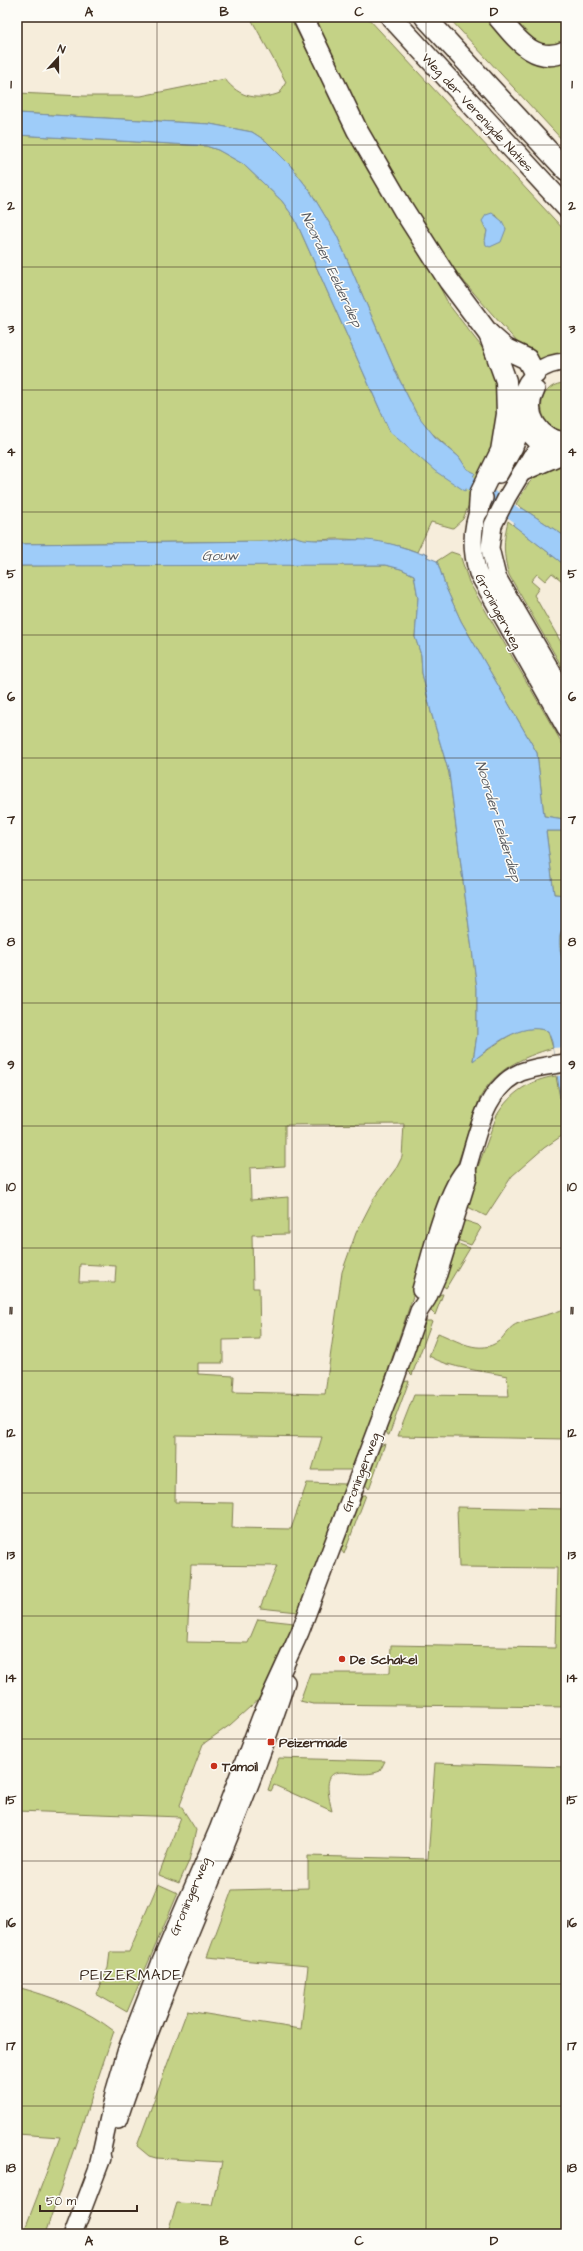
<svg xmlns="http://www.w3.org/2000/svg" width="583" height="2251" font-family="'Architects Daughter',sans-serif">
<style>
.green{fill:#c4d286;stroke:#807e52;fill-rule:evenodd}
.water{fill:#9eccf9;stroke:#768ba1}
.pier{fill:#f6eddb}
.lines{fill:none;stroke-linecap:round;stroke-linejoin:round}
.canal{stroke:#9eccf9;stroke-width:14}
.major-casing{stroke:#3b2a1e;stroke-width:20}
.highway-casing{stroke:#3b2a1e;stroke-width:23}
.major{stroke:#fdfcf7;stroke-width:17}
.highway{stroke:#fdfcf7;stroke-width:20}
.grid{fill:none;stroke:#3b2a1e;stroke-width:1;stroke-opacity:0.55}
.poi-dot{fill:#c8321e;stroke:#fdfcf7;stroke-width:1.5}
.labels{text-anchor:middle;stroke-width:3;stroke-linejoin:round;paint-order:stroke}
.street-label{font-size:13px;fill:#3b2a1e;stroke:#fdfcf7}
.poi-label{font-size:13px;font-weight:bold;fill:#3b2a1e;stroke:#fdfcf7;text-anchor:start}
.water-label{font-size:14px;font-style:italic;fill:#595b60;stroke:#fdfcf7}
.quarter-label{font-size:15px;letter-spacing:1px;fill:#3b2a1e;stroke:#fdfcf7}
.neatline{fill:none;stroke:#3b2a1e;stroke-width:1.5}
.grid-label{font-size:13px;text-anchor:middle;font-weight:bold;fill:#3b2a1e}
</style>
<rect width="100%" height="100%" fill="#f6eddb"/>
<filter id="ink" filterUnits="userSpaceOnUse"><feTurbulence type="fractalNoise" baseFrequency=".025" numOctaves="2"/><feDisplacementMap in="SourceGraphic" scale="8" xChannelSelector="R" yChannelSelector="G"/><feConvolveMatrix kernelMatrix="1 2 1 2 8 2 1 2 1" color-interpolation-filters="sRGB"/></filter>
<g filter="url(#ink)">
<g class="green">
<path d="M250 17H290L368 171 430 268 449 305 491 359 497 372 500 430 463 519 453 528 431 522 417 552C396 543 361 539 337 539 323 539 306 543 294 536L272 541 17 544V135L206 146 218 150 243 164 282 201 295 219 390 432 467 469 459 457 425 427 416 413 396 373 337 236 310 191 290 165 266 141 252 132 210 124 17 113V93L84 96H141L225 79C239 98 259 101 280 93L286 82Z"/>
<path d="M312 17H367L566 232V357L537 365C500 321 458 280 427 231 382 163 348 90 312 17ZM496 215 506 229 485 241 487 231 484 225Z"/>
<path d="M448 17H490L566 59V144Z"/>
<path d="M512 17H566V43C533 50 532 40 512 17Z"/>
<path d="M566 383V431C534 430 533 383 566 383Z"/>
<path d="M566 462V537L516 504 528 484 537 475Z"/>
<path d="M508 521 566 566V584L552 573 545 581 537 574 531 581 539 588 534 595 566 651V674L509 575C503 556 503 540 508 521Z"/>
<path d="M451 552 460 555 469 582 566 750V821L564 819 544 816 537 753 461 621 446 588 437 561Z"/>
<path d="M209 564 386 565 401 569 414 575 418 598 415 637 421 655 422 673 431 712 449 773 477 988V1035L473 1060C495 1047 519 1020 548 1031L553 1048C522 1057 493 1070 479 1100L377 1403 351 1470H312L322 1437 176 1435 175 1502 233 1503 232 1528 291 1529 307 1483 346 1484 298 1612 260 1608 277 1566 191 1565 187 1642 248 1643 258 1619 294 1623 260 1698 230 1725 203 1744 180 1805 196 1830 189 1861 179 1883 159 1875 181 1817 17 1811V566ZM404 1124 402 1157 397 1167 374 1198 356 1233 342 1272 325 1394 233 1392 234 1376 198 1374V1363H223V1340L260 1339 259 1288H253L252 1235 288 1234V1197L251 1200 250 1168 285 1166V1125ZM80 1264 116 1266 115 1282H79Z"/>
<path d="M546 831H566V895L554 894Z"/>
<path d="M566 924V969C560 958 555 933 566 924Z"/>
<path d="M556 1076 564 1120H566V1133L544 1148 512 1176 486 1216 464 1205 497 1115C511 1092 530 1080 556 1076Z"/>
<path d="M466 1221 478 1225 481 1228 471 1245 454 1239 459 1223Z"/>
<path d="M453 1242 470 1248 446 1288 438 1282Z"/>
<path d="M443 1294 435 1315 428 1308 433 1295Z"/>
<path d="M566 1308V1439L398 1436 414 1395 509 1396 507 1376C481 1370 451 1369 429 1356L438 1333C456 1340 480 1356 499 1341 506 1335 509 1326 519 1323 535 1317 551 1315 566 1308Z"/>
<path d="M423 1321H432L412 1375 406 1369Z"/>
<path d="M409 1381 389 1435H388L384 1427 401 1382Z"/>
<path d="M385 1444 369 1489 363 1482 377 1447Z"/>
<path d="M358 1495H366L344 1554 339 1547Z"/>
<path d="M457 1507 566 1509V1707L313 1704 300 1701 310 1673H390L391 1645 555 1648 557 1568 459 1567Z"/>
<path d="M279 1758 385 1761 380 1771C352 1783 316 1749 332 1811L274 1785 271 1791 268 1790Z"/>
<path d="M435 1763 566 1767V2234H167L177 2203 212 2205 222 2162 156 2158 149 2156 137 2146 187 2011 301 2029 308 1966 207 1957 232 1890 308 1888V1856L428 1859Z"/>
<path d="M158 1884 178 1893 127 2012 96 1994 108 1968 110 1952H129Z"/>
<path d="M17 1987C51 1996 86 2009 114 2031L45 2234H23L60 2137 17 2134Z"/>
</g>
<g class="water">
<path d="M17 113 210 124 252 132 266 141 290 165 310 191 337 236 396 373 416 413 435 437 459 457 467 469 475 473 465 491 435 471 390 432 295 219 282 201 243 164 218 150 206 146 17 135Z"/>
<path d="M492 213 502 221 506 229 501 242 490 247 486 245 485 241 487 231 482 221 486 215Z"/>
<path d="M522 508 566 537V566L513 525Z"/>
<path d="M294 536C306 543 348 539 365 540 385 541 403 547 422 554L423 552 428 554 427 557 437 561 446 588 461 621 537 753 544 816 564 819 566 821V831H546L554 894 566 895V924C555 933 560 957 566 969V1120L564 1121 552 1042 548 1031C521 1021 493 1045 473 1061L477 1035V988L449 773 431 712 422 673 421 655 415 637 418 598 414 575 401 569 386 565 17 566V544L272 541Z"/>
</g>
<path class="pier" d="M566 1047V1075L556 1076 553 1048Z"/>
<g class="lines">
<path class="canal" d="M465 479 532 526"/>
<g class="major-casing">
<g id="major">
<path d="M566 362C518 363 504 421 543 446 550 451 558 455 566 455"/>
<path d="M536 390C523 414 540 439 566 441"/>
<path d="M551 438 531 457 507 497 493 525 490 548 497 577 566 696"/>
<path d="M521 473 562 455"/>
<path d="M499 474 514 447 523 424"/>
<path d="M484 498C471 523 470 547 478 573L566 729"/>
<path d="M421 1290C429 1261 447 1186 467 1168 478 1134 484 1088 521 1072 535 1067 551 1065 566 1063"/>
<path d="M118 2120C167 1972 238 1832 286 1682"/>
<path d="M98 2167 115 2090 127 2049 160 1964 218 1830 261 1717 300 1632 395 1380 419 1311 427 1299 438 1274 468 1177 467 1168"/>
<path d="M73 2234 102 2158"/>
</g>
</g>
<g class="highway-casing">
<g id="highway">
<path d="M303 17 357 130 403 209 449 281 488 333 506 349 527 359 535 374"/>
<path d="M391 17 566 207"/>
<path d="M425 17 566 170"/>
<path d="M498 17C516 38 535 66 566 51"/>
<path d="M479 510 480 494 501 451 507 414 506 381 489 334"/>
</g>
</g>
<use href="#major" class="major"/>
<use href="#highway" class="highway"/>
</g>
</g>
<path class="grid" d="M157 17V2234M292 17V2234M426 17V2234M17 145H566M17 267H566M17 390H566M17 512H566M17 635H566M17 758H566M17 880H566M17 1003H566M17 1126H566M17 1248H566M17 1371H566M17 1493H566M17 1616H566M17 1739H566M17 1861H566M17 1984H566M17 2106H566"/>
<g class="poi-dot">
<circle cx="342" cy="1659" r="4"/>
<rect x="267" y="1738" width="8" height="8" rx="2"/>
<circle cx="214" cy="1766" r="4"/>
</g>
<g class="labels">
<g class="street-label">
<text transform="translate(478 112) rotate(47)" y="5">Weg der Verenigde Naties</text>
<text transform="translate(499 611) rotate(62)" y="5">Groningerweg</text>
<text transform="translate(360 1472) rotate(-69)" y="5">Groningerweg</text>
<text transform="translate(189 1896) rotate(-67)" y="5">Groningerweg</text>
</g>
<g class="poi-label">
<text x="350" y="1664">De Schakel</text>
<text x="279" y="1747">Peizermade</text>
<text x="222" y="1771">Tamoil</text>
</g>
<g class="water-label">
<text transform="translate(332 269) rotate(65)" y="5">Noorder Eelderdiep</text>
<text transform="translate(220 555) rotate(-1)" y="5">Gouw</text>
<text transform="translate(499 821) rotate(73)" y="5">Noorder Eelderdiep</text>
</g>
<g class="quarter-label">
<text x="131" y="1980">PEIZERMADE</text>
</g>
</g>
<rect width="583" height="2251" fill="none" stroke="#fdfcf7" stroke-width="44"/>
<g transform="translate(58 58) rotate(21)" stroke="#fdfcf7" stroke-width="3" paint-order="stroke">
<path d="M0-3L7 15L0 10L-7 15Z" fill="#3b2a1e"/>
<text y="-6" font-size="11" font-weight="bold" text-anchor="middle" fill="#3b2a1e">N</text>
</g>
<path d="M40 2205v6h97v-6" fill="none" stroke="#3b2a1e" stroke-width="2"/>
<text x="46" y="2205" font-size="12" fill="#3b2a1e" stroke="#fdfcf7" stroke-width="3" paint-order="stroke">50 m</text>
<rect x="22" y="22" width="539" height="2207" class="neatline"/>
<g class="grid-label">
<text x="89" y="16">A</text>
<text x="224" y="16">B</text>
<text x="359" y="16">C</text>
<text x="494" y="16">D</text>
<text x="11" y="88">1</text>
<text x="572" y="88">1</text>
<text x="11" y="210">2</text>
<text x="572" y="210">2</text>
<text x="11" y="333">3</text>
<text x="572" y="333">3</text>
<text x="11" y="456">4</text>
<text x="572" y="456">4</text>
<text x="11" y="578">5</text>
<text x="572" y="578">5</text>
<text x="11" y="701">6</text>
<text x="572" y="701">6</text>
<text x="11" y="824">7</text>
<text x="572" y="824">7</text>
<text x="11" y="946">8</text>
<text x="572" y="946">8</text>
<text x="11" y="1069">9</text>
<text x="572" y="1069">9</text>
<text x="11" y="1191">10</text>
<text x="572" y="1191">10</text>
<text x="11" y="1314">11</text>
<text x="572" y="1314">11</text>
<text x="11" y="1437">12</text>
<text x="572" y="1437">12</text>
<text x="11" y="1559">13</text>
<text x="572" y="1559">13</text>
<text x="11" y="1682">14</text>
<text x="572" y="1682">14</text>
<text x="11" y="1804">15</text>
<text x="572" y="1804">15</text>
<text x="11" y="1927">16</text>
<text x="572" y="1927">16</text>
<text x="11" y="2050">17</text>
<text x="572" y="2050">17</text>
<text x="11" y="2172">18</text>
<text x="572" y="2172">18</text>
<text x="89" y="2245">A</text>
<text x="224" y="2245">B</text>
<text x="359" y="2245">C</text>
<text x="494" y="2245">D</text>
</g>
</svg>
